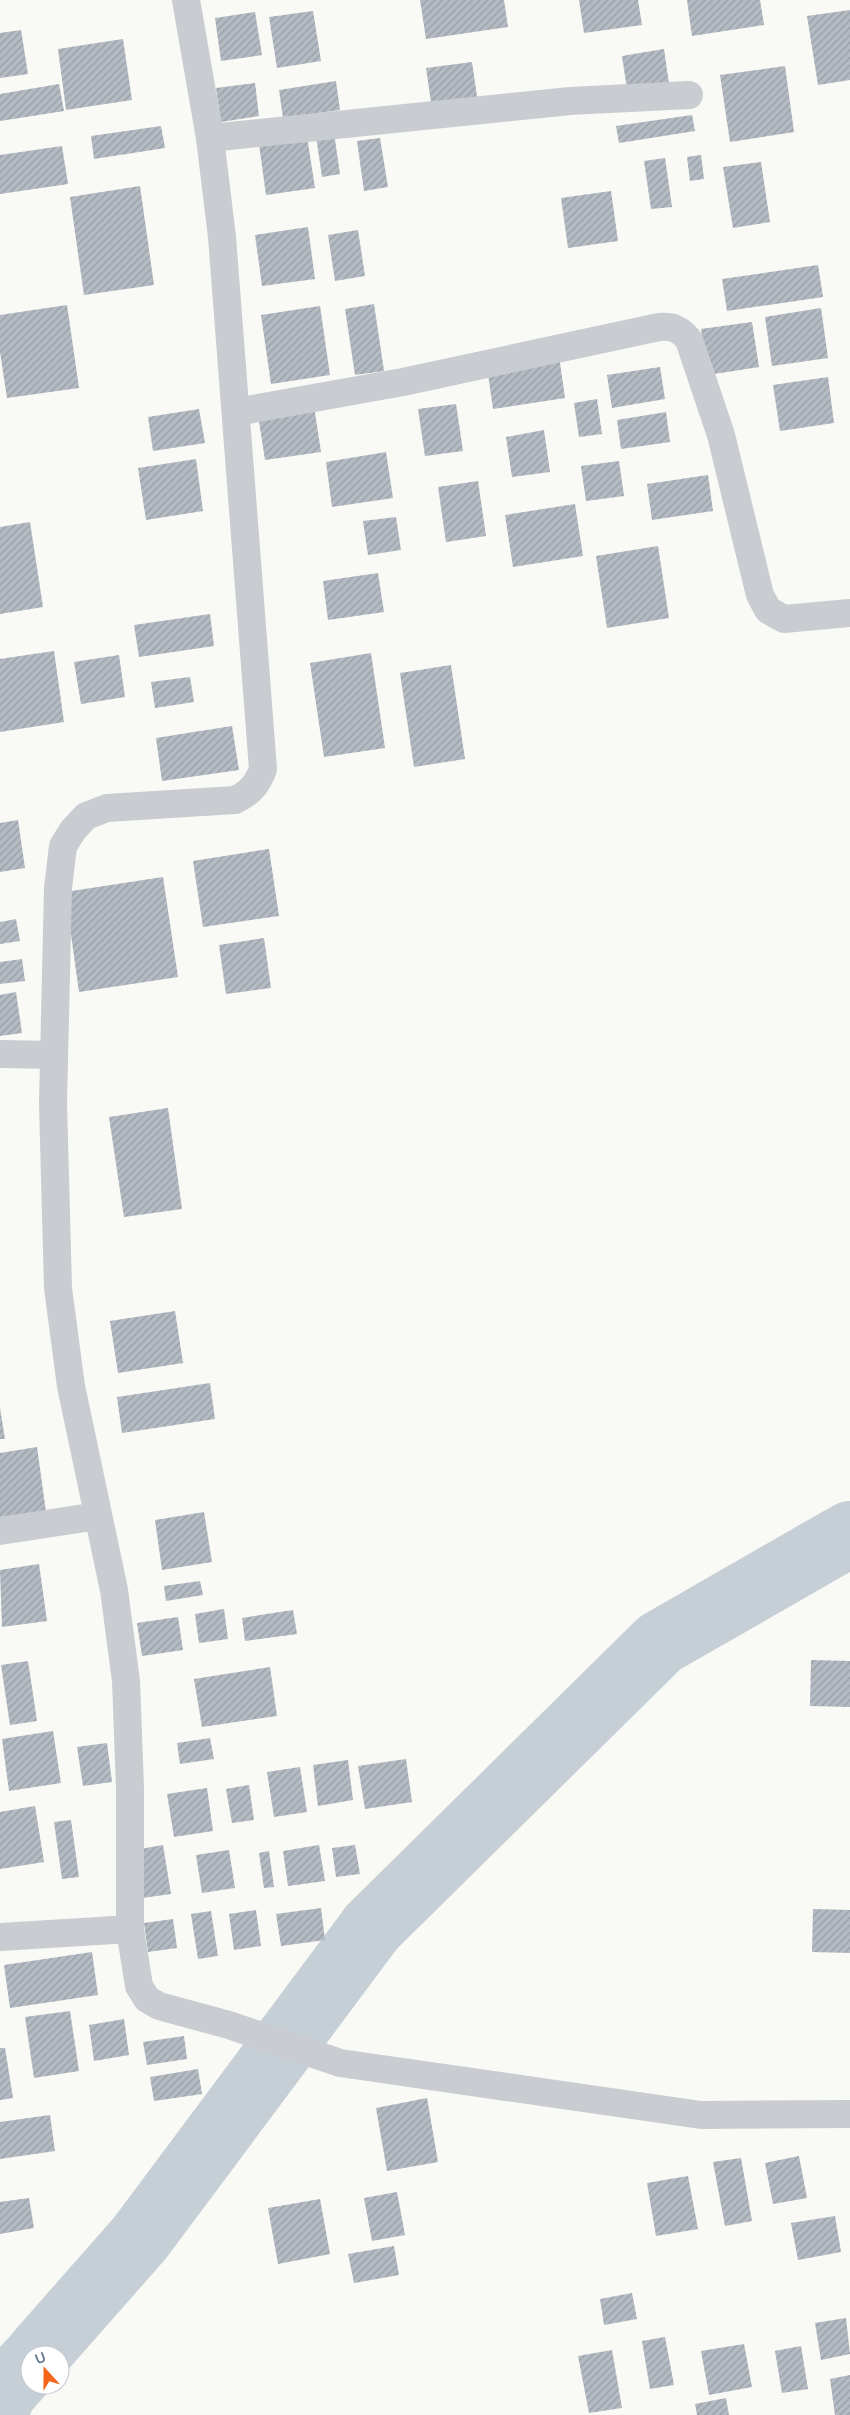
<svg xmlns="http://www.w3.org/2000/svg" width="850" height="2415" font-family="Mulish,sans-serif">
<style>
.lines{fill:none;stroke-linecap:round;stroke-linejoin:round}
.river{stroke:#c5cfd5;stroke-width:66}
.building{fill:url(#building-hatch)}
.minor{stroke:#c9ccd1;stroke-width:28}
</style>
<defs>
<pattern id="building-hatch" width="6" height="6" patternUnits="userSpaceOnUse" patternTransform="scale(1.25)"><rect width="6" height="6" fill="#b4bbc2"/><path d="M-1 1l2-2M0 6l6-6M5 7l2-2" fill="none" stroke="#969da4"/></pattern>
</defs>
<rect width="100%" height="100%" fill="#f9f9f6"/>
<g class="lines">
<g class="river">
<path d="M37 2355 140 2238 372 1927 660 1643 850 1534"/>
<path d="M0 2401 4 2392 30 2363"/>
</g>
</g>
<g class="building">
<path d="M420 0H504L508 27 426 39Z"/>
<path d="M579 0H638L642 25 584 33Z"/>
<path d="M687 0H760L764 25 692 36Z"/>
<path d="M850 10V80L818 85 807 16Z"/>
<path d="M313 11 321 61 277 68 269 17Z"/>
<path d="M255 12 262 55 221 61 215 18Z"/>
<path d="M21 30 28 74 0 78V33Z"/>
<path d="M123 39 132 100 66 110 58 49Z"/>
<path d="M664 49 670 91 628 96 622 56Z"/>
<path d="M472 62 478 103 432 109 426 68Z"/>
<path d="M785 66 794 132 730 142 720 75Z"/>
<path d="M336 81 340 110 283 118 279 90Z"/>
<path d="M255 83 259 116 221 122 216 88Z"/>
<path d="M59 84 64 111 0 121V94Z"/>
<path d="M692 115 695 131 619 143 616 126Z"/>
<path d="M161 126 165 148 94 159 91 136Z"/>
<path d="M306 130 315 188 266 195 258 137Z"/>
<path d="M334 133 340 174 322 177 316 136Z"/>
<path d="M380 138 388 187 364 191 357 141Z"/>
<path d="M62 146 68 184 0 194V155Z"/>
<path d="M701 155 704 179 690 181 687 157Z"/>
<path d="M665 158 672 207 651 209 644 161Z"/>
<path d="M761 162 770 222 733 228 723 167Z"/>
<path d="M140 186 154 285 84 295 70 197Z"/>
<path d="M611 191 618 241 568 248 561 198Z"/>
<path d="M308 227 315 279 262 286 255 235Z"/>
<path d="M358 230 365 276 335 281 328 235Z"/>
<path d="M818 265 823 297 727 311 722 279Z"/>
<path d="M374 304 384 371 355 375 345 309Z"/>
<path d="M67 305 79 388 7 398 0 352V315Z"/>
<path d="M320 306 330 375 271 384 261 315Z"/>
<path d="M821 308 828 358 772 366 765 317Z"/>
<path d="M752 322 759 367 708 375 701 329Z"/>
<path d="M559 356 565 398 493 409 487 367Z"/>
<path d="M660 367 665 399 612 408 607 375Z"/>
<path d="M828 377 834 423 780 431 773 385Z"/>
<path d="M597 399 602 434 579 437 574 403Z"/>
<path d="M456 404 463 451 425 456 418 409Z"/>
<path d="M314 406 321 452 265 460 258 415Z"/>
<path d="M199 409 205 443 153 451 148 417Z"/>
<path d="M666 412 670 442 621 449 617 420Z"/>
<path d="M544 430 550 472 512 477 506 437Z"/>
<path d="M386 452 393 498 332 507 326 462Z"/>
<path d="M196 459 203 511 146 520 138 468Z"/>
<path d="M619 461 624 496 586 501 581 466Z"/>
<path d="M708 475 713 511 652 520 647 484Z"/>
<path d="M478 481 486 536 446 542 438 487Z"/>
<path d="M575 504 583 556 513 567 505 515Z"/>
<path d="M396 517 401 550 368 555 363 521Z"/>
<path d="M30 522 43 607 0 614V527Z"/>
<path d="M658 546 669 618 607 628 596 556Z"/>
<path d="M378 573 384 612 328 620 323 581Z"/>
<path d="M210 614 214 646 139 657 134 625Z"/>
<path d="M54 651 64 722 0 732V659Z"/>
<path d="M371 653 385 748 324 757 310 663Z"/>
<path d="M119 655 125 697 81 704 74 662Z"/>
<path d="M451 665 465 759 414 767 400 673Z"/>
<path d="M190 677 194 702 155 708 151 682Z"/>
<path d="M232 726 239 770 162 781 156 738Z"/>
<path d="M18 820 25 868 0 872V823Z"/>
<path d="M269 849 279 916 203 927 193 861Z"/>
<path d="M163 877 178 977 79 992 65 892Z"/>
<path d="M16 919 20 941 0 944V922Z"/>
<path d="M264 938 271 988 226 994 219 945Z"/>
<path d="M22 959 25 981 0 984V962Z"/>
<path d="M16 992 22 1033 0 1036V995Z"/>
<path d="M168 1108 182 1209 124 1217 109 1117Z"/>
<path d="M175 1311 183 1363 118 1373 110 1321Z"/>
<path d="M210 1383 215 1419 122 1433 117 1397Z"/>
<path d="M0 1408 5 1439H0Z"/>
<path d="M37 1447 46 1512 0 1519V1453Z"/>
<path d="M204 1512 212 1562 162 1570 155 1520Z"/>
<path d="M39 1564 47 1621 2 1627 0 1570Z"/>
<path d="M200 1581 203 1595 166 1601 164 1586Z"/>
<path d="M224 1609 228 1639 199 1643 195 1614Z"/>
<path d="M293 1610 297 1634 245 1641 242 1618Z"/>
<path d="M178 1617 183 1650 142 1656 137 1623Z"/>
<path d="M811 1660 850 1661V1707L810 1706Z"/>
<path d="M28 1661 37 1721 10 1725 1 1665Z"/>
<path d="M270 1667 277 1716 202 1727 194 1679Z"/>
<path d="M53 1731 61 1783 9 1791 2 1739Z"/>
<path d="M210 1738 214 1759 180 1764 177 1743Z"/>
<path d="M107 1743 112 1782 83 1786 77 1747Z"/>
<path d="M406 1759 412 1802 365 1809 358 1766Z"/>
<path d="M348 1760 353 1800 318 1806 313 1765Z"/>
<path d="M300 1767 307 1812 274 1817 267 1772Z"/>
<path d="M249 1785 254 1820 232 1823 226 1789Z"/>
<path d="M207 1788 213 1831 174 1837 167 1794Z"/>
<path d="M35 1806 44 1862 0 1869V1812Z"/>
<path d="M71 1820 79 1877 62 1879 54 1822Z"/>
<path d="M163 1845 171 1894 142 1898 135 1850Z"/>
<path d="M319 1845 325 1881 288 1886 283 1851Z"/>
<path d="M355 1845 360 1874 336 1877 332 1848Z"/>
<path d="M229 1850 235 1888 202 1893 196 1855Z"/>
<path d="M269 1851 274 1887 264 1888 259 1853Z"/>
<path d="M321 1908 325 1940 281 1946 276 1914Z"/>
<path d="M813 1909 850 1910V1953L812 1952Z"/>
<path d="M256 1910 261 1946 234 1950 229 1914Z"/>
<path d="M211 1911 218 1956 198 1959 191 1914Z"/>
<path d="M173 1919 177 1948 148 1952 144 1923Z"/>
<path d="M92 1952 98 1995 10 2008 4 1965Z"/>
<path d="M70 2011 79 2071 34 2078 25 2017Z"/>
<path d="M124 2019 129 2055 94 2061 89 2025Z"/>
<path d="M184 2036 187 2059 147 2065 143 2042Z"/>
<path d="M0 2048H5L13 2098 0 2100Z"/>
<path d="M198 2069 202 2094 154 2101 150 2077Z"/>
<path d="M427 2098 438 2162 387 2171 376 2108Z"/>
<path d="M50 2115 55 2151 0 2159V2122Z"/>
<path d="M799 2156 807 2198 773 2204 765 2163Z"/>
<path d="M741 2158 752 2221 725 2226 713 2162Z"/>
<path d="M688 2176 698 2229 656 2236 647 2183Z"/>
<path d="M397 2192 405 2235 372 2241 364 2198Z"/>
<path d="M29 2198 34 2228 0 2234V2202Z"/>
<path d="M320 2199 330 2254 278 2264 268 2208Z"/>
<path d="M835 2216 841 2252 798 2260 791 2223Z"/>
<path d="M394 2246 399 2275 354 2283 348 2254Z"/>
<path d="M632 2293 637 2319 604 2325 600 2299Z"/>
<path d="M846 2318 850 2354 821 2360 815 2323Z"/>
<path d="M665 2337 674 2385 650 2389 642 2341Z"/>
<path d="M744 2344 752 2387 709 2395 701 2351Z"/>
<path d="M801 2346 808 2389 782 2393 775 2351Z"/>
<path d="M612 2350 622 2408 589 2413 578 2356Z"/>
<path d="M850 2375V2415H835L830 2379Z"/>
<path d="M726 2398 729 2415H697L695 2404Z"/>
</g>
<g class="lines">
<g class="minor">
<path d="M210 138 570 101 689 95"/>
<path d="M236 412 403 382 659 327C673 326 680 329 689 340L721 435 760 595 768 610 784 619 850 613"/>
<path d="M0 1054 54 1055"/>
<path d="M0 1531 98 1516"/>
<path d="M130 1929V1788L126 1681 114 1590 71 1386 58 1288 53 1103 58 888 63 846 73 830 86 816 107 808 235 800C250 793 257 785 263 769L222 237 210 138 186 0"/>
<path d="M0 1937 130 1929 139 1986 147 1999 159 2006 229 2025 340 2063 701 2115 850 2114"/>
</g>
</g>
<g transform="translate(45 2370) rotate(339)"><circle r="24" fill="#ffffff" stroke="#c1c8d1"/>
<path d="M0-4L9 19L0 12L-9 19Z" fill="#f5651a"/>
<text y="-8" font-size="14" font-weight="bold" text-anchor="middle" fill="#65768b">U</text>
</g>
</svg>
